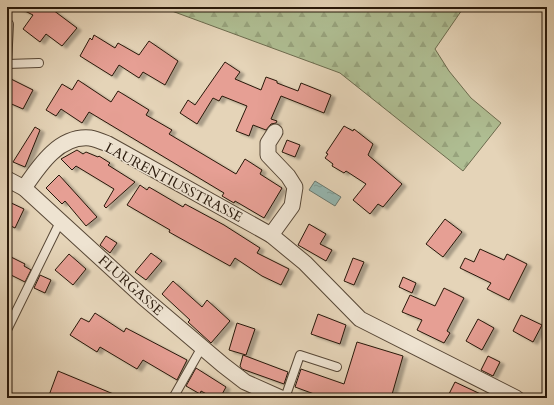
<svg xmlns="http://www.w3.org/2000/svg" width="554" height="405" font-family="Cardo,serif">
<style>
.forest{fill:url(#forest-firs);stroke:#6c6b4e}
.water{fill:url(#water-ripples);stroke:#6a786f}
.building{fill:#e69f94;stroke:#28180a;filter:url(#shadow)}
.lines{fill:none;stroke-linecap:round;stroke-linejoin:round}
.lane-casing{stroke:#574736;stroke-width:10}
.street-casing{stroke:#574736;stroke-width:17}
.lane{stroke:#eee3d1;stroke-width:8}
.street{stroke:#eee3d1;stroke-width:15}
.labels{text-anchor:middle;stroke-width:3;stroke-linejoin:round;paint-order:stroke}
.street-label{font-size:14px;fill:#28180a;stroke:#eee3d1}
</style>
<defs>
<pattern id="forest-firs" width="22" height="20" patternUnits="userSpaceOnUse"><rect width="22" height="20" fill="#afbe93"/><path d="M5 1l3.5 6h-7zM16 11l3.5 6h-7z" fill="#97a37d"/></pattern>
<pattern id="water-ripples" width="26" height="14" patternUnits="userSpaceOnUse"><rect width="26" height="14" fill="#96b8b2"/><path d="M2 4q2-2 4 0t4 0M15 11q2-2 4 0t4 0" fill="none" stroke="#819d98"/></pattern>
<filter id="shadow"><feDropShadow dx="4.5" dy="2.5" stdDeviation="1" flood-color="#0004"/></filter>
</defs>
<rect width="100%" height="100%" fill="#e5d4b8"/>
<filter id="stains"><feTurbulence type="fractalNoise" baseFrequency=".005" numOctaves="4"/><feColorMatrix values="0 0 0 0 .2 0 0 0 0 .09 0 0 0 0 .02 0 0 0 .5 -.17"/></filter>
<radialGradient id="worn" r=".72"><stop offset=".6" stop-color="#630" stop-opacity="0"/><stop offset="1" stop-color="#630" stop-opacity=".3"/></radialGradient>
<path class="forest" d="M161 7H464L435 49 449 71 471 98 501 123 463 171 340 73Z"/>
<path class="water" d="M315 181 341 197 335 206 309 190Z"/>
<g class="building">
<path d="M17 7H49L77 28 62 46 46 34 40 42 23 29 33 15Z"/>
<path d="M94 35 115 48 118 43 139 55 149 41 178 61 165 85 143 72 139 78 119 65 112 76 80 56 90 38 92 40Z"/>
<path d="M225 62 240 72 235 79 261 90 266 77 277 81V83L298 91 301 83 331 95 324 113 281 96 271 119 277 121 276 123 271 124 266 130 253 125 249 136 236 131 247 106 222 96 219 101 213 98 197 124 180 113 188 100 195 105Z"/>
<path d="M7 77 33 90 23 109 7 102Z"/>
<path d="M78 80 111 102 118 91 149 110 146 115 172 130 169 134 236 174 245 159 262 170 260 174 282 188 264 218 235 201 234 203 222 196 224 193 89 112 82 123 61 109 56 116 46 110 62 84 72 90Z"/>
<path d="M344 126 353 131 354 129 373 144 368 155 402 184 383 207 378 204 370 214 353 200 366 184 346 171 344 173 332 166 333 164 325 158 328 154 326 153Z"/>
<path d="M35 127 40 130 25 167 13 162Z"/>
<path d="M287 140 300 145 295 157 282 152Z"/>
<path d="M77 150 83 154 86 152 98 157 99 156 110 163 108 165 135 182 106 208 104 206 114 189 76 166 72 170 61 159Z"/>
<path d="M59 175 97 217 86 226 65 201 62 204 46 188Z"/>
<path d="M140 185 147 190 149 187 183 207 185 204 224 225 260 248 257 253 289 269 281 285 262 276 235 258 230 266 169 232 170 230 127 205Z"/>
<path d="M7 201 24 209 15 228 7 224Z"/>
<path d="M445 219 462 232 443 257 426 244Z"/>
<path d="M309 224 326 234 320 244 332 250 326 261 298 245Z"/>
<path d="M106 236 117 243 110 253 100 245Z"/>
<path d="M480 249 504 260 507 254 527 264 509 300 487 289 491 283 460 268 465 258 474 262Z"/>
<path d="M151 253 162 261 146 280 135 272Z"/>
<path d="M69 254 86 269 73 285 55 270Z"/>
<path d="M7 255 25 264 24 266 31 270 25 282 7 273Z"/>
<path d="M353 258 364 262 354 285 344 281Z"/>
<path d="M40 275 51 280 45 293 34 288Z"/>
<path d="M403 277 416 283 412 293 399 287Z"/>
<path d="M173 281 202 307 207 300 230 321 211 343 188 322 190 320 162 294Z"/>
<path d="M444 288 464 298 447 331 450 333 444 343 417 330 422 320 402 312 410 295 435 306Z"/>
<path d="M95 313 124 332 126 328 187 360 177 380 143 360 137 369 100 347 97 352 70 335 81 318 89 322Z"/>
<path d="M318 314 346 325 340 344 311 334Z"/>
<path d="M521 315 542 325 533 342 513 331Z"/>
<path d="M478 319 494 328 482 350 466 341Z"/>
<path d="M237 323 255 329 246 355 229 350Z"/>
<path d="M357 342 403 356 391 398H325L295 387 301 369 344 384Z"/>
<path d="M243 355 288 372 284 384 242 369 240 366Z"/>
<path d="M488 356 500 362 493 376 481 370Z"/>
<path d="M196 368 226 387 220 398H214L201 391 200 394 186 386Z"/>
<path d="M58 371 123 398H48Z"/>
<path d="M455 382 489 398H447Z"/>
</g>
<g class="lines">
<g class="lane-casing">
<g id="lane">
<path d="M7 64 39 63"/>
<path d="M7 65 9 24"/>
<path d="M7 330 60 222"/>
<path d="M173 398 202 347"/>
<path d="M285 398 300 355 337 367"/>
</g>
</g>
<g class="street-casing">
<g id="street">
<path d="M7 179 24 188 143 297 223 365 245 382 281 398"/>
<path d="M24 188C39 166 59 135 90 138 96 139 103 142 108 144L271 235 305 263 360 319 516 398"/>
<path d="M271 235 292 206 295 187 288 176 268 155V143L275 132"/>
</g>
</g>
<use href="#lane" class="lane"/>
<use href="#street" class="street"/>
</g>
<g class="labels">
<g class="street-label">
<text transform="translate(174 182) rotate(28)" y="5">LAURENTIUSSTRASSE</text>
<text transform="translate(131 285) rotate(42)" y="5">FLURGASSE</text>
</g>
</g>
<rect width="554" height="405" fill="none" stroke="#e5d4b8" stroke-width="24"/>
<rect x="8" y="8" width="538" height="389" fill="none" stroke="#28180a" stroke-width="2"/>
<rect x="12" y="12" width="530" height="381" fill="none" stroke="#28180a"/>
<rect width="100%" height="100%" filter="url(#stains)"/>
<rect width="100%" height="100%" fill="url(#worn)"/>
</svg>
